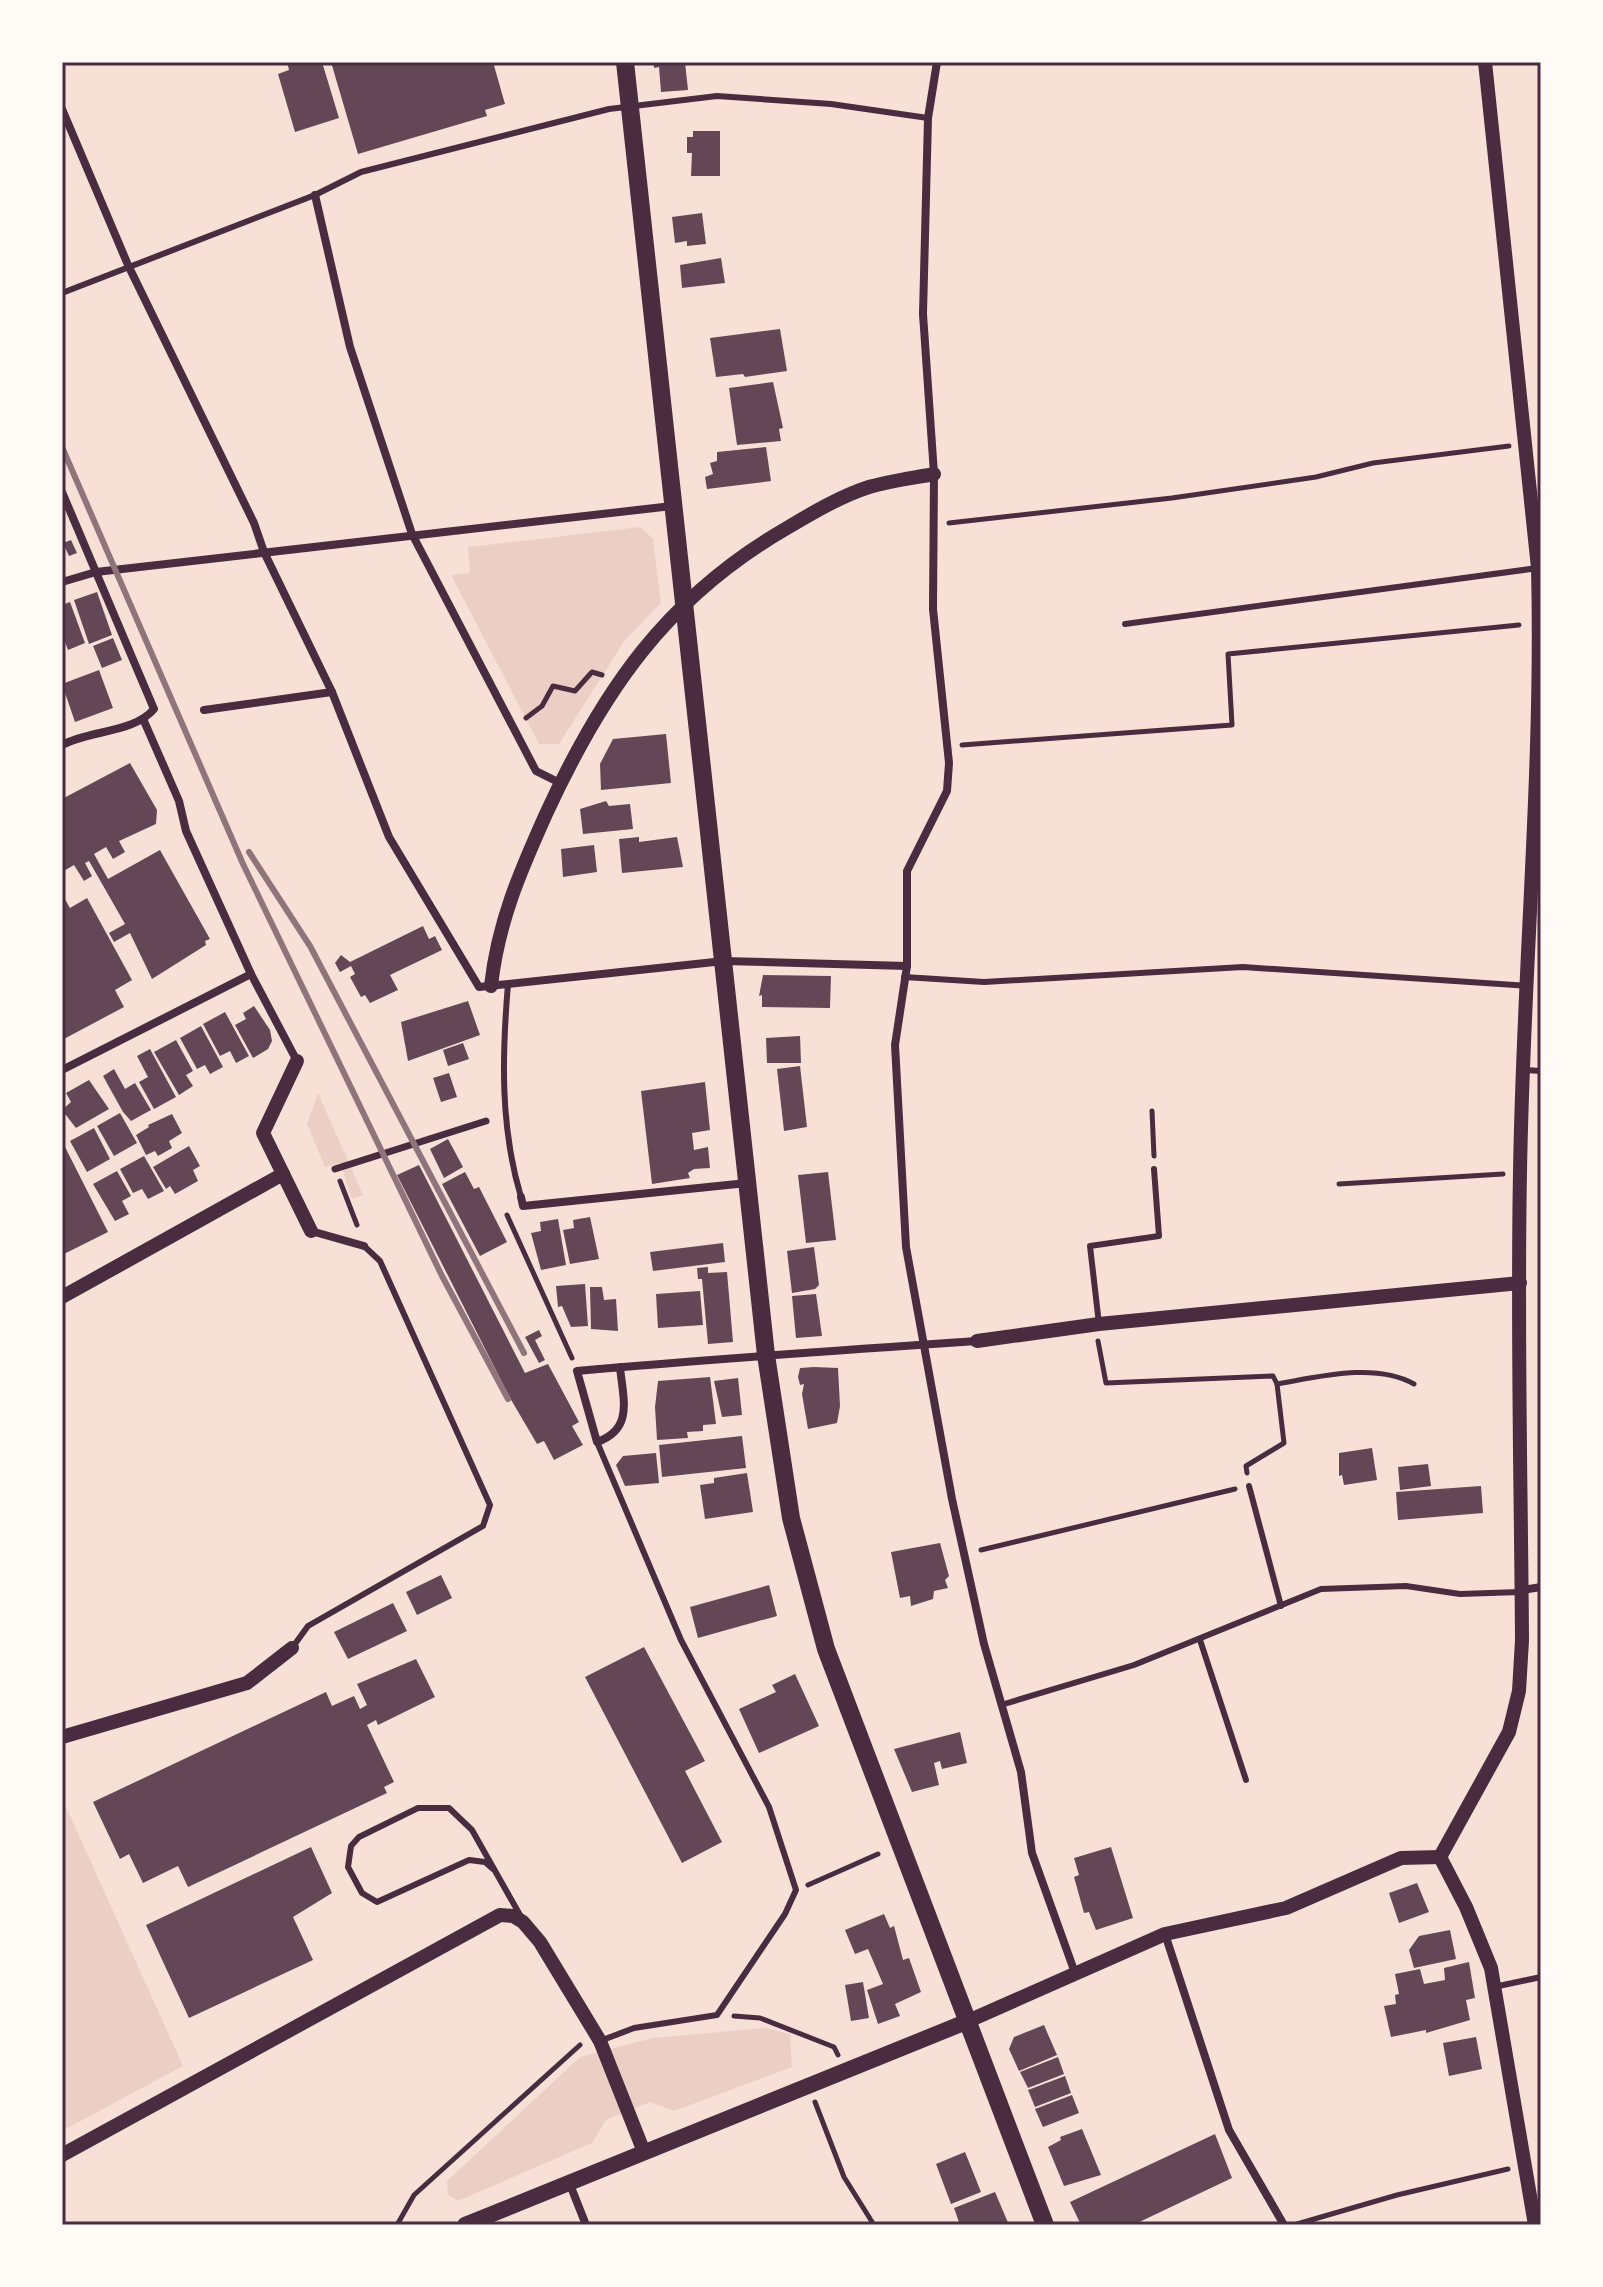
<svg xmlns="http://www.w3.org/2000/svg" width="1603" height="2287" font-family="Signika,sans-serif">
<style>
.green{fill:#ebcfc5}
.building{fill:#644757}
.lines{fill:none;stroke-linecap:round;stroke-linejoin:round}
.path{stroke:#4a2c40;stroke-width:5}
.service{stroke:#4a2c40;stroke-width:6}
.pedestrian{stroke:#4a2c40;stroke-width:7}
.minor{stroke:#4a2c40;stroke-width:8}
.tertiary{stroke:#4a2c40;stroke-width:14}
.secondary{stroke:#4a2c40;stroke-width:16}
.primary{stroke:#4a2c40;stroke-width:18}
.rail{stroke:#8f747c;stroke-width:6}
.neatline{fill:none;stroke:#4a2c40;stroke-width:3}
</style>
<rect width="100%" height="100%" fill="#f7e1d7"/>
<g class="green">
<path d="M641 527 653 539 661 603 625 640 559 744H539L451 575 470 573 468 547Z"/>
<path d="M318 1093 363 1195 352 1199 340 1163 325 1167 307 1124Z"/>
<path d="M62 1798 183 2066 62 2131Z"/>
<path d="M765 2028 790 2034 792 2067 674 2111 650 2102 606 2120 592 2143 458 2201 448 2194 447 2181 580 2057 652 2038Z"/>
</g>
<g class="building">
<path d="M287 62H322L339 118 295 132 278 74 289 70Z"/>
<path d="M331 62H493L505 104 485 110 487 116 358 154Z"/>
<path d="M654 62H685L688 90 661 92 659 67 654 68Z"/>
<path d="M693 131H720V176H691L692 153H687V137H693Z"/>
<path d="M702 213 706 244 687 246V241L675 243 672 217Z"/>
<path d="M721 258 725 283 682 288 680 265Z"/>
<path d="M780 329 787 371 745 377 743 374 716 377 710 338Z"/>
<path d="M773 382 783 428 779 429 781 441 737 445 729 388Z"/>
<path d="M766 447 771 481 707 489 705 477 713 474 710 463 717 461V452Z"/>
<path d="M71 540 77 553 69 556 63 543Z"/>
<path d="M97 592 112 635 89 644 74 600Z"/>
<path d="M70 602 85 643 68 650 62 634V605Z"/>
<path d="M113 638 122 660 102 668 93 646Z"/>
<path d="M99 670 113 708 75 722 62 684Z"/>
<path d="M666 734 671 783 601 790 600 764 613 739Z"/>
<path d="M130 763 157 810 156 824 119 841 125 852 113 859 106 847 94 854 108 879 160 850 210 939 205 941 206 945 152 979 130 933 114 942 109 933 125 924 89 861 85 863 92 876 84 881 74 865 62 872V799Z"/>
<path d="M606 801 609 806 630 804 633 829 583 834 580 809Z"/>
<path d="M639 837V842L677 837 683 867 622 873 619 839Z"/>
<path d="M594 845 597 872 563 877 561 849Z"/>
<path d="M62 894 70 908 87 898 132 980 115 990 124 1007 62 1040Z"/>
<path d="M423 926 429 939 435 936 442 950 390 975 398 990 370 1003 365 995 361 997 350 977 355 974 351 966 340 972 335 963 341 955 350 962Z"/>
<path d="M763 975 831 976 830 1008 762 1007V995L759 996Z"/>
<path d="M468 1001 480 1035 408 1061 401 1022Z"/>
<path d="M254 1006 270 1030 272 1041 268 1049 253 1058 235 1025 246 1019 243 1013Z"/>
<path d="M225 1012 249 1056 236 1063 230 1051 220 1056 203 1024Z"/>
<path d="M201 1026 223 1067 210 1074 205 1065 197 1069 180 1038Z"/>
<path d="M800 1036 801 1063H767L766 1038Z"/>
<path d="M176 1040 193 1071 186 1075 193 1086 179 1095 154 1052Z"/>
<path d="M463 1043 469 1059 448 1066 443 1050Z"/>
<path d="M150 1049 176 1097 154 1109 139 1082 148 1077 137 1056Z"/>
<path d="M800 1066 807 1127 784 1131 777 1069Z"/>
<path d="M114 1069 125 1089 135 1083 151 1110 131 1121 123 1112 103 1076Z"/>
<path d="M449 1073 457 1097 441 1102 433 1078Z"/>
<path d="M89 1080 109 1109 76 1128 62 1110 71 1102 66 1093Z"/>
<path d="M705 1082 710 1130 692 1133 694 1150 708 1147 710 1168 694 1169 688 1173 690 1178 652 1184 641 1091Z"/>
<path d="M120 1113 137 1143 114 1156 97 1126Z"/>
<path d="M172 1114 182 1133 169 1141 172 1148 158 1156 155 1151 146 1155 136 1135 149 1127 148 1125Z"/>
<path d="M94 1128 110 1159 87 1172 70 1141Z"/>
<path d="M448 1139 463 1167 444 1178 430 1149Z"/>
<path d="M62 1141 108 1232 62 1255Z"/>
<path d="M189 1146 200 1166 193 1170 198 1181 175 1194 170 1186 166 1189 153 1167Z"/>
<path d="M144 1156 164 1191 148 1199 142 1189 133 1193 120 1169Z"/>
<path d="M419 1165 525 1373 548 1364 579 1422 572 1426 583 1445 554 1460 544 1441 537 1444 510 1398 397 1175Z"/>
<path d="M117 1171 131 1196 122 1201 129 1214 115 1221 93 1184Z"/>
<path d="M465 1172 474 1189 479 1187 507 1242 480 1256 442 1184Z"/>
<path d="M828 1172 836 1240 806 1243 798 1175Z"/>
<path d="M590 1217 599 1259 570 1264 563 1230 574 1228 573 1220Z"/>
<path d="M558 1219 566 1265 541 1270 531 1233 541 1231 540 1222Z"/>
<path d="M723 1243 725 1262 653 1271 650 1252Z"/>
<path d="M814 1247 819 1285 815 1289 792 1293 787 1251Z"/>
<path d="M708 1267V1273L727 1272 733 1342 708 1344 702 1279H698L697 1268Z"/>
<path d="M585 1284 588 1326 571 1327 562 1306 558 1307 556 1286Z"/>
<path d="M590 1287H602L604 1300 616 1299 618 1331 591 1329Z"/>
<path d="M700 1291 703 1325 658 1328 656 1294Z"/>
<path d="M816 1294 822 1336 796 1338 792 1296Z"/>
<path d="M539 1330 542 1336 535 1340 545 1360 539 1363 525 1337Z"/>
<path d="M814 1367 838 1368 840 1406 837 1423 808 1429 802 1394 804 1384 800 1385 798 1377 800 1368Z"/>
<path d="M710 1377 716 1424 703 1425V1431L687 1432 688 1438 657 1440 655 1407 658 1381Z"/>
<path d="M738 1378 742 1415 722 1417 714 1381Z"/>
<path d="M742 1436 746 1468 662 1477 659 1445Z"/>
<path d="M1372 1448 1377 1480 1344 1485 1342 1475 1339 1476V1453Z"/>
<path d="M656 1453 659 1483 625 1486 616 1465 623 1456Z"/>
<path d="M1428 1464 1431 1486 1400 1490 1398 1467Z"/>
<path d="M747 1473 753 1512 705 1519 700 1485 714 1483V1478Z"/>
<path d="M1481 1486 1483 1513 1398 1520 1396 1492Z"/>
<path d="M940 1543 949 1576 945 1580 948 1588 934 1591 933 1599 911 1606 910 1596 900 1598 891 1552Z"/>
<path d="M441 1575 452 1598 417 1615 406 1592Z"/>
<path d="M769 1585 777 1616 698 1638 690 1607Z"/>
<path d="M393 1603 407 1631 348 1659 334 1632Z"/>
<path d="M644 1647 705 1761 685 1771 722 1842 682 1863 585 1677Z"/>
<path d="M416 1659 435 1697 378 1725 376 1720 367 1725 394 1782 384 1787 387 1793 188 1887 178 1866 143 1883 129 1854 120 1859 93 1802 326 1692 332 1706 354 1696 360 1709 367 1705 357 1684Z"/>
<path d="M795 1674 819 1726 759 1753 739 1709 776 1692 772 1685Z"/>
<path d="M960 1732 967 1763 942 1769 940 1761 934 1763 939 1785 912 1792 894 1749Z"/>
<path d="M311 1847 332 1893 293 1917 313 1960 189 2018 146 1925Z"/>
<path d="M1111 1847 1133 1918 1096 1930 1089 1912 1084 1913 1074 1877 1079 1875 1074 1858Z"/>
<path d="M1417 1883 1429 1912 1399 1923 1389 1893Z"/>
<path d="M884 1914 890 1928 894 1926 903 1960 909 1958 921 1992 895 2004 900 2016 878 2024 867 1990 883 1984 868 1949 855 1954 845 1930Z"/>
<path d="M1450 1930 1456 1959 1414 1968 1409 1950 1419 1936Z"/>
<path d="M1469 1962 1475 1998 1466 2000 1470 2020 1426 2033V2030L1391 2037 1384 2006 1396 2004 1395 1995 1399 1994 1395 1974 1420 1969 1424 1984 1445 1980 1444 1968Z"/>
<path d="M863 1982 869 2018 851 2021 845 1985Z"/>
<path d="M1044 2025 1057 2055 1019 2071 1009 2049 1014 2037Z"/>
<path d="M1476 2037 1482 2069 1449 2076 1443 2043Z"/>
<path d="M1058 2057 1064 2074 1028 2088 1020 2072Z"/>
<path d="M1065 2076 1071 2093 1035 2107 1028 2090Z"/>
<path d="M1072 2095 1079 2113 1043 2127 1035 2109Z"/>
<path d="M1082 2129 1101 2175 1064 2186 1048 2147 1061 2140 1060 2137Z"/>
<path d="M1215 2134 1232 2178 1133 2225H1081L1070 2202Z"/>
<path d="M965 2152 981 2192 951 2204 936 2164Z"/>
<path d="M995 2192 1009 2225H960L954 2208Z"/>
</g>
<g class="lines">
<g class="path">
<path d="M949 523 1172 498 1316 477 1373 463 1509 446"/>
<path d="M526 718 542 706 553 686 575 691 592 672 602 675"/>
<path d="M962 745 1232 725 1228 654 1519 625"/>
<path d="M1152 1111 1154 1156"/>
<path d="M340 1181 357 1225"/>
<path d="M1339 1184 1503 1174"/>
<path d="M507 1215 572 1358"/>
<path d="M1098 1341 1106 1383 1273 1376 1277 1384C1318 1377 1375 1362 1414 1384"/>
<path d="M1247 1473 1246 1466 1284 1443 1277 1384"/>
<path d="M981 1550 1235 1489"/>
<path d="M808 1885 878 1854"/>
<path d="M734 2016 760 2018 834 2047 838 2055"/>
<path d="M815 2102 844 2177 874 2225"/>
<path d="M1297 2224 1397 2195 1508 2169"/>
<path d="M397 2225 414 2195 580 2045"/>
</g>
<g class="service">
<path d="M62 293 315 195 361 172 609 109 717 96 831 104 928 118"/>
<path d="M1125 624 1538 568"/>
<path d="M904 977 984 982 1243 967 1528 986"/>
<path d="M508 984C502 1056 500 1127 521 1197"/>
<path d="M1525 1070 1541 1071"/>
<path d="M1099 1324 1090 1246 1159 1236 1154 1169"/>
<path d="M597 1442 681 1640 769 1807 796 1890 785 1914 717 2015 634 2028 600 2041"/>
<path d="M1249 1486 1281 1606"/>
<path d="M1200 1640 1246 1780"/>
<path d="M292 1648 308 1626 483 1526 490 1505 380 1261 364 1246"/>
<path d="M1001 1705 1134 1665 1321 1589 1406 1586 1460 1594 1520 1592"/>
<path d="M493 1869 485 1862 469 1860 377 1902 362 1893 348 1867 351 1846 359 1837 418 1808H449L472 1830 520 1915"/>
<path d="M1494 1987 1541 1977"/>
</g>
<path class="pedestrian" d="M335 1169 486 1121"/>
<g class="minor">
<path d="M937 62 928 118 923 314 934 474 933 609 949 763 947 791 907 871V966L895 1045 906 1247 952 1499 984 1644 1021 1772 1032 1853 1075 1973"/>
<path d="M62 109 128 265 254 523 264 552 332 692 389 837 479 987 724 961 907 966"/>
<path d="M315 195 350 347 412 534 536 771 560 783"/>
<path d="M62 492 154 709C134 733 90 730 62 745"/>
<path d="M62 582 96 572 672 506"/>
<path d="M204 710 332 692"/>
<path d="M144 721 179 801 186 831 251 974 297 1061"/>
<path d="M62 1070 251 974"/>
<path d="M521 1197 523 1206 747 1183"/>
<path d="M311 1231 364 1246"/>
<path d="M620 1367C623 1399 634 1429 597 1442L577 1371C710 1359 843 1350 977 1341"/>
<path d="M1522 1590 1541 1587"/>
<path d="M1165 1934 1229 2130 1284 2225"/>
<path d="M569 2182 586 2225"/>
</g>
<g class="tertiary">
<path d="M491 986C498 922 520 872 546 814 603 690 667 597 787 528 812 513 841 496 869 487 889 481 913 478 934 474"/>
<path d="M297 1061 263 1133 311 1231"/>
<path d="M62 1297 283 1174"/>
<path d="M977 1341 1099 1324 1520 1283"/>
<path d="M62 1737 247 1683 292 1648"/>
<path d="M1440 1857 1509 1732 1519 1691 1522 1640C1521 1485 1517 1329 1520 1173 1523 971 1543 770 1538 568L1485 62"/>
<path d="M1440 1857 1466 1907 1491 1968 1535 2225"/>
<path d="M966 2022 1165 1934 1286 1908 1401 1858 1440 1857"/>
<path d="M62 2155 500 1915 513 1916 523 1922 540 1942 600 2041 644 2152"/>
</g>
<path class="secondary" d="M465 2225 966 2022"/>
<path class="primary" d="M625 62 766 1355 791 1518 826 1649 1045 2225"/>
<g class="rail">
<path d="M62 447 243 864 442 1276 508 1399"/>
<path d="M249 852 310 946 524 1353"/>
</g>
</g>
<rect width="1603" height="2287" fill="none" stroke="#fffaf5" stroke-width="128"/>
<rect x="64" y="64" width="1475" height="2159" class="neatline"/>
</svg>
